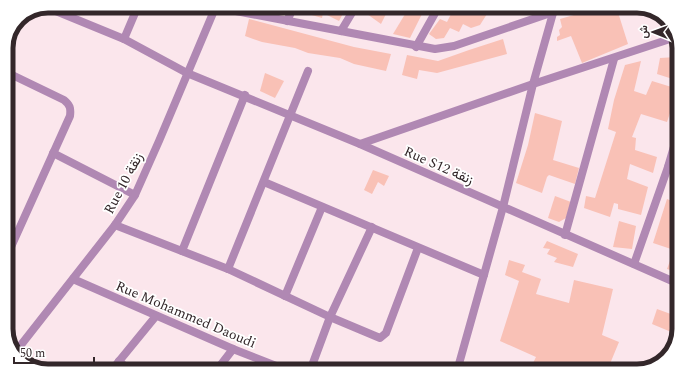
<svg xmlns="http://www.w3.org/2000/svg" width="685" height="377" font-family="Spectral,Vazirmatn,serif">
<style>
.building{fill:#f9c1b6}
.lines{fill:none;stroke-linecap:round;stroke-linejoin:round}
.street{stroke:#b088b3;stroke-width:8}
.labels{text-anchor:middle;stroke-width:3.5;stroke-linejoin:round;paint-order:stroke}
.street-label{font-size:14px;fill:#33272a;stroke:#fff}
.rim{fill:none;stroke:#33272a;stroke-width:5}
</style>
<rect width="100%" height="100%" fill="#fbe6ec"/>
<g class="building">
<path d="M266 6H282L281 10Z"/>
<path d="M300 6H347L339 21 323 13 322 18 298 11Z"/>
<path d="M372 6H390L381 24 367 14Z"/>
<path d="M410 6H426L410 38 393 34Z"/>
<path d="M455 6H492L480 25 471 28 463 24 459 32 450 28 444 38 436 39 429 34 440 19 447 22Z"/>
<path d="M502 6H531L530 9 512 15Z"/>
<path d="M605 6H616L628 44 582 63 571 36 557 41V37L560 35 559 30 562 27 560 19Z"/>
<path d="M249 19 354 47 391 54 386 71 354 64 340 58 308 53 295 48 262 42 245 36Z"/>
<path d="M503 39 507 54 437 73 419 70 417 79 402 75 407 55 438 61 469 50Z"/>
<path d="M676 57 679 63V81L657 74 660 58Z"/>
<path d="M641 61 634 91 646 95 652 81 678 89 667 122 641 114 632 137 636 138 635 150 657 157 653 173 630 164 627 179 648 187 641 215 618 209V204L614 203 610 217 584 208 586 196 595 198 616 132 608 129 614 100 625 65Z"/>
<path d="M265 73 284 81 275 98 260 91Z"/>
<path d="M535 113 562 121 553 160 579 168 575 184 549 175 547 177 542 193 516 183 528 145Z"/>
<path d="M373 170 389 176 384 186 378 182 372 194 364 190Z"/>
<path d="M555 196 571 202 566 218 559 222 548 218Z"/>
<path d="M667 199 679 204V273L667 269 674 250 653 243Z"/>
<path d="M619 221 636 226 632 249 613 247Z"/>
<path d="M547 241 578 254 573 267 554 262 557 258 547 254 550 249 543 248Z"/>
<path d="M509 260 525 265 522 272 541 279 536 294 569 303 574 280 613 289 602 335 619 342 607 371H572L550 363 545 371H542L531 367 536 357 500 341 519 281 505 275Z"/>
<path d="M657 309 679 317V329L673 350 670 354 676 334 652 324Z"/>
</g>
<g class="lines">
<g class="street">
<path d="M46 7 124 39 187 73 360 144 679 284"/>
<path d="M215 7 435 49 454 46 571 6"/>
<path d="M287 21 294 6"/>
<path d="M341 31 356 6"/>
<path d="M124 39 138 6"/>
<path d="M416 47 439 6"/>
<path d="M6 72 64 100C70 105 71 108 70 116L6 258"/>
<path d="M360 144 533 84 676 37"/>
<path d="M53 153 135 195"/>
<path d="M668 167 679 170"/>
<path d="M264 182 484 275"/>
<path d="M115 225 228 269 330 317 380 338 386 333 418 248"/>
<path d="M565 235 614 59"/>
<path d="M182 251 245 95"/>
<path d="M634 264 668 167 679 130"/>
<path d="M228 269 308 71"/>
<path d="M73 279 233 349 289 371"/>
<path d="M285 296 322 207"/>
<path d="M17 350 115 225 135 195 159 141 216 6"/>
<path d="M119 361 130 371"/>
<path d="M111 371 156 316"/>
<path d="M216 371 233 349"/>
<path d="M310 371 330 317 372 227"/>
<path d="M457 371 503 207 533 84 555 6"/>
</g>
</g>
<g class="labels">
<g class="street-label">
<text transform="translate(439 165) rotate(24)" y="5">Rue S12 زنقة</text>
<text transform="translate(123 183) rotate(-62)" y="5">Rue 10 زنقة</text>
<text transform="translate(186 314) rotate(23)" y="5">Rue Mohammed Daoudi</text>
</g>
</g>
<path d="M0 0H685V377H0ZM48 13H637A35 35 0 0 1 672 48V329A35 35 0 0 1 637 364H48A35 35 0 0 1 13 329V48A35 35 0 0 1 48 13Z" fill="#fff" fill-rule="evenodd"/>
<path class="rim" d="M48 13H637A35 35 0 0 1 672 48V329A35 35 0 0 1 637 364H48A35 35 0 0 1 13 329V48A35 35 0 0 1 48 13Z"/>
<g transform="translate(653 32) rotate(271)" stroke="#ffffff" stroke-width="3" paint-order="stroke">
<path d="M0-3L7 15L0 10L-7 15Z" fill="#33272a"/>
<text y="-6" font-size="11" font-weight="bold" text-anchor="middle" fill="#33272a">ش</text>
</g>
<path d="M14 357v6h80v-6" fill="none" stroke="#33272a" stroke-width="2"/>
<text x="20" y="357" font-size="12" fill="#33272a" stroke="#ffffff" stroke-width="3" paint-order="stroke">50 m</text>
</svg>
